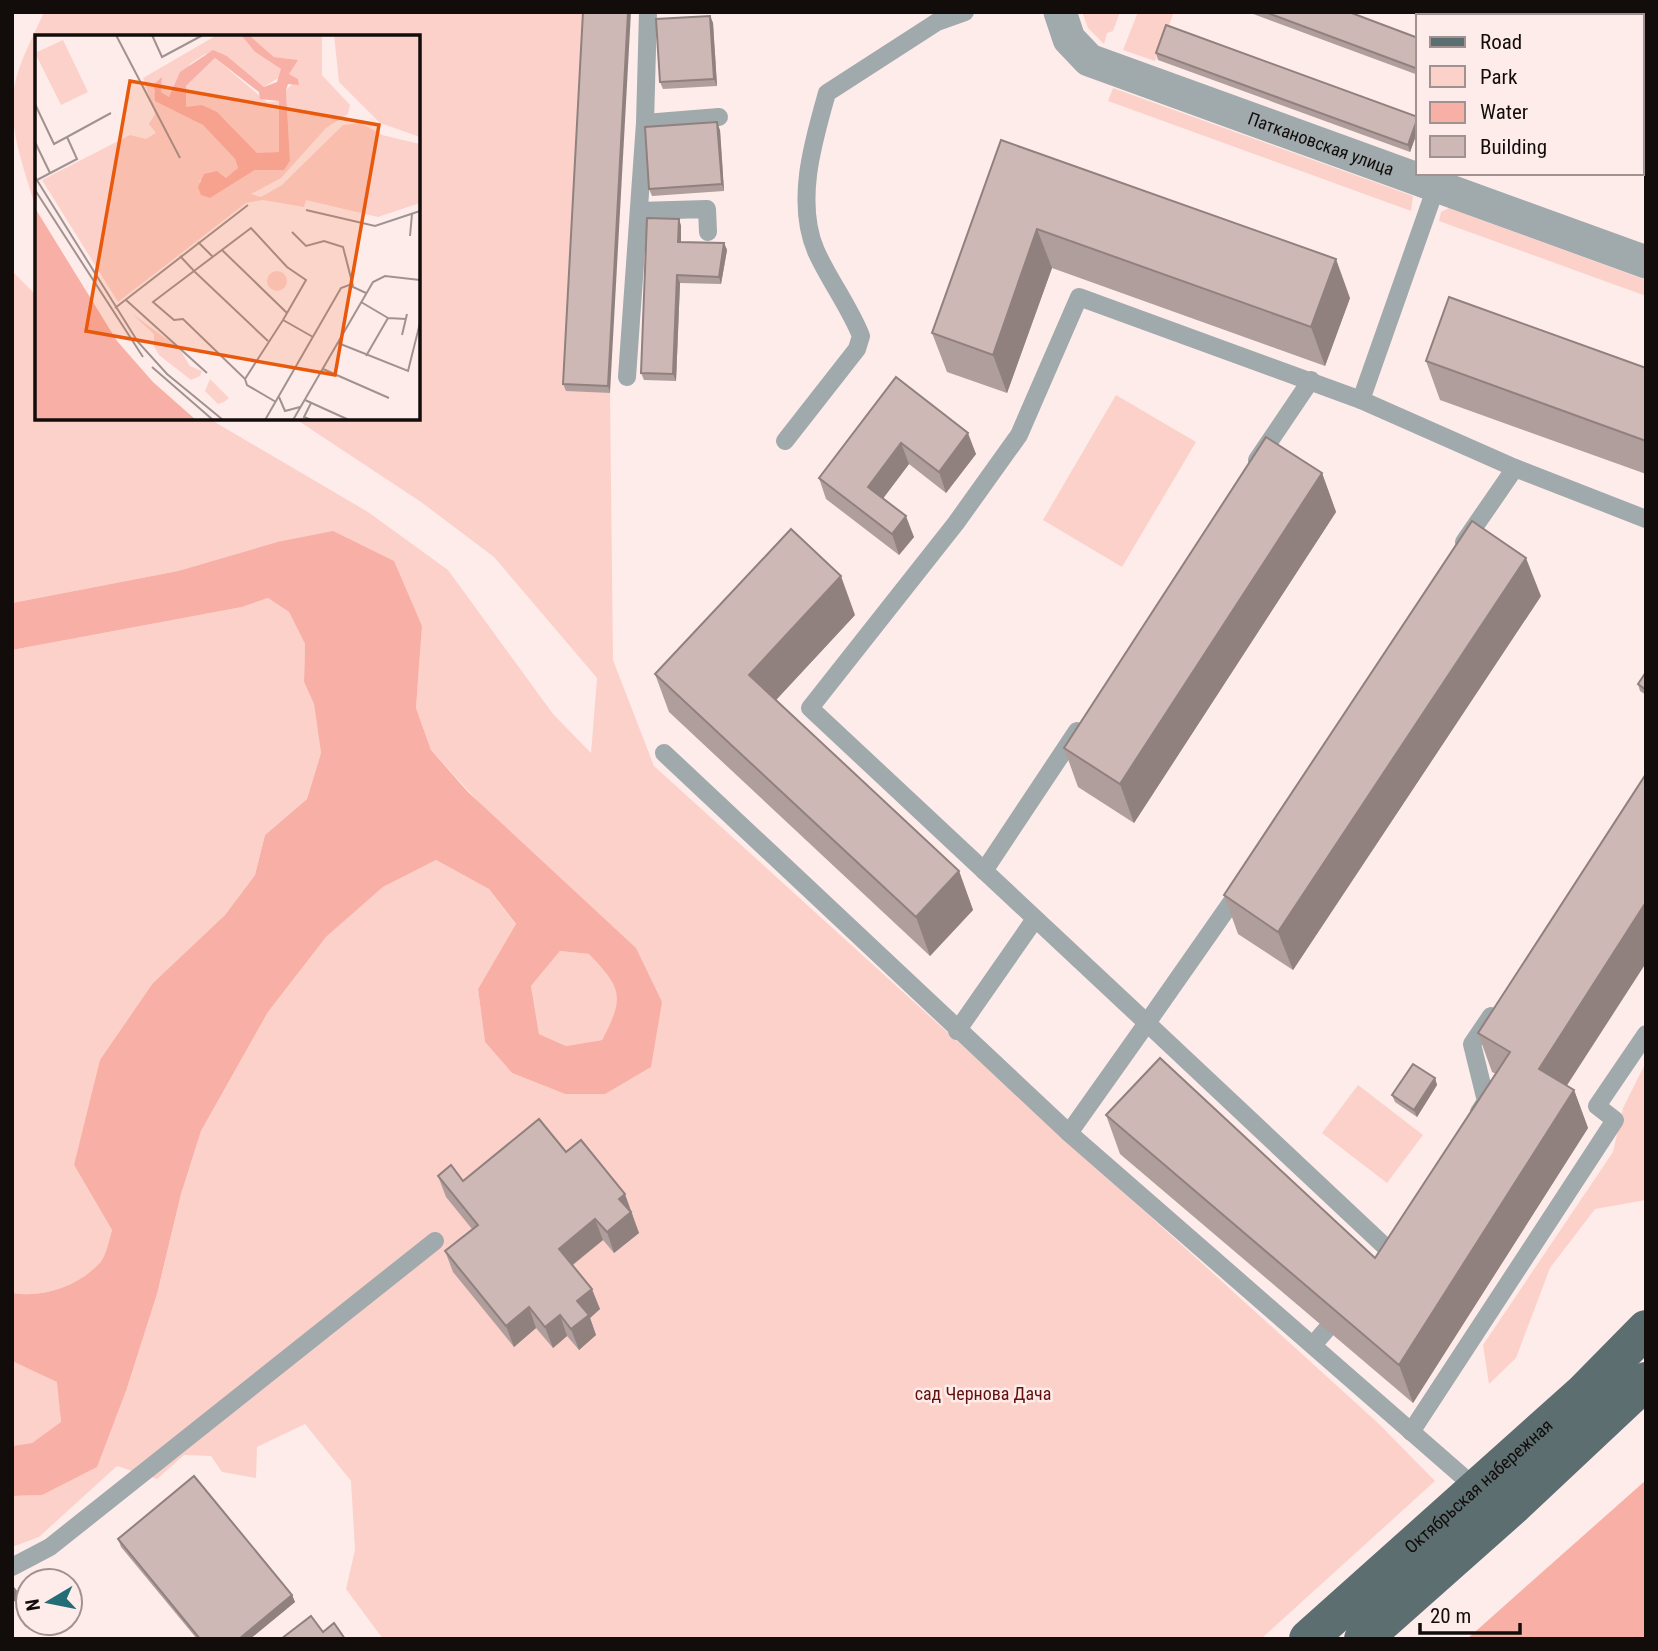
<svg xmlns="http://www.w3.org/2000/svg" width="1658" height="1651" font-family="'Roboto Condensed',sans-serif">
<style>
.green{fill:#fcd1ca}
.water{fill:#f8b0a6;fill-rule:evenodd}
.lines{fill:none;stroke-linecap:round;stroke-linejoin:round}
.lane{stroke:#a0a9ab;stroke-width:18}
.street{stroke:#a0a9ab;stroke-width:33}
.primary{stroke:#5d6e70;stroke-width:38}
.wall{fill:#b09e9c}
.shaded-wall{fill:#90817f}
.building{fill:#cdb8b5;stroke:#90817f;stroke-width:2}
.labels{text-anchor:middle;stroke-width:5;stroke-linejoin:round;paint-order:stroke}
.street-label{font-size:18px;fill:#120c0b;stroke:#feecea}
.park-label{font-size:18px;fill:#620f0d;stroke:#feecea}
.inset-road{fill:none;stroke:#a09291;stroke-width:2}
.view{fill:#e8590c;fill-opacity:0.15;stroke:#e8590c;stroke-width:3.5}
.inset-edge{fill:none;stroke:#120c0b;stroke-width:3.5}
</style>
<rect width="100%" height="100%" fill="#feecea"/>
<g class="green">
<path d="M44 12H586L566 390 610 393 613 660 654 766 1379 1424 1435 1481 1261 1639H383L346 1589 355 1550 351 1481 305 1424 257 1447 256 1478 222 1472 211 1456 184 1455 157 1479 117 1466 39 1537 12 1547V1496L42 1495 127 1388 157 1294 181 1194 201 1131 268 1012 326 937 383 887 436 860 489 889 516 925 478 989 485 1042 512 1073 565 1094 662 1002 431 750 416 708 422 626 277 542 178 571 12 603V271L37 296V418H208L368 512 448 570 553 714 591 753 597 678 494 557 421 502 294 418H418V37H37V212C25 170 6 127 15 83 20 60 34 35 44 12Z"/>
<path d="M1082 12H1120L1113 31 1107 33 1104 44 1088 28Z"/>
<path d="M1138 12H1174L1155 61 1123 50Z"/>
<path d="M1113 88 1413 196 1411 211 1108 101Z"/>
<path d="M1449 208 1646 280V296L1439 221 1441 212Z"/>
<path d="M1116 395 1196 442 1122 567 1043 520Z"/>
<path d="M268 598 289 612 305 644 304 682 314 704 321 753 307 799 265 835 255 875 225 915 153 983 74 1165 112 1230C109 1240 106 1258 99 1265 77 1287 42 1298 12 1293V650L242 607Z"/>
<path d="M560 951 589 954C623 990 625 996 602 1040L566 1046 539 1034 531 986Z"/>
<path d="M1646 1062V1200L1595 1209 1550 1268 1516 1358 1489 1384 1483 1345 1613 1152 1623 1108Z"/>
<path d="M1358 1085 1423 1135 1387 1183 1322 1133Z"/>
<path d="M12 1361 58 1382 61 1423 32 1443 12 1446Z"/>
</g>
<g class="water">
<path d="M333 531 394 561 422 626 416 708 431 750 468 792 636 948 662 1002 651 1067 605 1094H565L512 1073 485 1042 478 989 516 924 489 889 436 860 383 887 326 937 268 1012 201 1131 181 1194 157 1294 127 1388 97 1467 42 1495 12 1496V1446L32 1443 61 1422 57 1382 12 1361V1293C43 1298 76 1287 98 1265 106 1258 109 1240 112 1230L74 1165 100 1060 153 983 225 915 255 875 265 835 307 799 321 753 314 704 304 682 305 644 289 612 268 598 242 607 12 650V603L178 571 277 542ZM560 951 589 954C622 989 625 996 602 1040L566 1046 539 1034 531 986Z"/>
<path d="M1646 1480V1639H1467Z"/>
</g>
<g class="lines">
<g class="lane">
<path d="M1642 53 1646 40"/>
<path d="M645 123 719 117"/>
<path d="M1436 187 1361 400 1515 468 1646 519"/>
<path d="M639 211 707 209 708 232"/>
<path d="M627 377 645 123 648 12"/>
<path d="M785 441 857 349 861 336C849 306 829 280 816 251 795 202 813 142 827 93L937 22 965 12"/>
<path d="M1257 460 1311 380"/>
<path d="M1464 542 1515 468"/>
<path d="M664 753 1069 1133 1477 1489"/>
<path d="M984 871 1077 731"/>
<path d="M1240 890 1147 1023 1394 1255 1399 1247"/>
<path d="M957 1031 1035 919"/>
<path d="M1479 1112 1486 1101 1472 1044 1491 1016"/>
<path d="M1069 1133 1147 1023 810 708 956 523 1019 435 1079 297 1361 400"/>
<path d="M1313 1345 1326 1330"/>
<path d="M1411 1432 1615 1120 1597 1106 1646 1034"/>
<path d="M12 1567 50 1547 435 1241"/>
</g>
<g class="street">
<path id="s1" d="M1060 12 1069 39 1089 60 1646 262"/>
<path d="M1431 12 1440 16"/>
<path d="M1642 89 1646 90"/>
</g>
<g class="primary">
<path id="s2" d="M1308 1639 1582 1394 1646 1329"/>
<path d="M1363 1639 1514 1505 1646 1381"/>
</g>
</g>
<g class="wall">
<path d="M583 12 610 393 566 391 563 384Z"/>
<path d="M1248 12H1349L1418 38V75Z"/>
<path d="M710 16 713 23 717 86 663 89 660 82Z"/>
<path d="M1156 53 1418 117V130L1410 152 1158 60Z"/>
<path d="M720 130 724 191 652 196 649 189Z"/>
<path d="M1001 140 1350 298 1325 366 1052 268 1007 393 947 372 932 333Z"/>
<path d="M679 219 681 226V242L724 243 727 250 721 284 680 283 676 381 644 380 641 373Z"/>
<path d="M1426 361 1646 368V474L1440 400Z"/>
<path d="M896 377 976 454 946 493 909 464 883 498 914 537 899 555 826 499 819 478Z"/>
<path d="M1322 473 1336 512 1134 823 1078 787 1064 748Z"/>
<path d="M1541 596 1293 970 1238 934 1224 895Z"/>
<path d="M855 615 776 700 959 871 973 910 930 956 669 712 655 674Z"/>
<path d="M1646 672V695L1640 691 1638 684Z"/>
<path d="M1478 1033 1574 1090 1588 1128 1413 1403 1120 1154 1106 1115 1375 1258 1496 1074 1492 1072Z"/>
<path d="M1435 1078 1437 1085 1417 1117 1395 1102 1392 1095Z"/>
<path d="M566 1152 633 1215 632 1216 639 1233 614 1253 603 1240 573 1265 600 1309 590 1318 596 1335 579 1350 567 1336 553 1348 536 1328 514 1347 453 1272 445 1251 472 1229 446 1197 438 1176 463 1181Z"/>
<path d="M118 1539 292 1595 295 1602 250 1639H197L121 1547Z"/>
</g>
<g class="shaded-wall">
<path d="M628 12H631L610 393 608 386Z"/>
<path d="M710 16 713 23 717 86 714 79Z"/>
<path d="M1418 117V130L1410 152 1408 145Z"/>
<path d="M717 122 720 130 724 191 722 184Z"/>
<path d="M679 219 681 226V249L678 242Z"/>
<path d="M1037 229 1052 268 1007 393 993 355Z"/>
<path d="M724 243 727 250 721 284 719 277Z"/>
<path d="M1336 259 1350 298 1325 366 1311 327Z"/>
<path d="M677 275 680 283 676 381 673 374Z"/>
<path d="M968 433 976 454 946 493 939 472Z"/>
<path d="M901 443 909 464 876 508 868 487Z"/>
<path d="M1322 473 1336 512 1134 823 1120 784Z"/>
<path d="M906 516 914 537 899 555 892 534Z"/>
<path d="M1526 558 1541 596 1293 970 1278 932Z"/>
<path d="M841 576 855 615 763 714 749 675Z"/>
<path d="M959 871 973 910 930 956 916 917Z"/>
<path d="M1646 902V963L1553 1107 1539 1069Z"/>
<path d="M1435 1078 1437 1085 1417 1117 1414 1110Z"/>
<path d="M1574 1090 1588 1128 1413 1403 1399 1365Z"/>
<path d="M625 1194 639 1233 614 1253 607 1232 619 1199Z"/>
<path d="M595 1219 603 1240 567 1269 559 1249Z"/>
<path d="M592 1289 600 1309 590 1318 596 1335 579 1350 571 1329 577 1301Z"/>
<path d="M529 1307 536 1328 514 1347 506 1326Z"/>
<path d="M560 1315 567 1336 553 1348 545 1327Z"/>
<path d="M16 1591 19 1598 12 1603V1594Z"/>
<path d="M292 1595 295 1602 250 1639H239Z"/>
</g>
<g class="building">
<path d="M583 12H628L608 386 563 384Z"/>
<path d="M1265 12H1349L1418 38V69Z"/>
<path d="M710 16 714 79 660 82 656 19Z"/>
<path d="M1166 25 1418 117 1408 145 1156 53Z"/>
<path d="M717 122 722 184 649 189 645 127Z"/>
<path d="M1001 140 1336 259 1311 327 1037 229 993 355 932 333Z"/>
<path d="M647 218 679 219 678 242 724 243 719 277 677 275 673 374 641 373Z"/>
<path d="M1449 297 1646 368V441L1426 361Z"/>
<path d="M896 377 968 433 939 472 901 443 868 487 906 516 892 534 819 478Z"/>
<path d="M1266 437 1322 473 1120 784 1064 748Z"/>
<path d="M1472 521 1526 558 1278 932 1224 895Z"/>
<path d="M791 529 841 576 749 675 959 871 916 917 655 674Z"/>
<path d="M1646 672V690L1638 684Z"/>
<path d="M1646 774V902L1539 1069 1574 1090 1399 1365 1106 1115 1160 1058 1375 1258 1510 1052 1478 1033Z"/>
<path d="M1413 1064 1435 1078 1414 1110 1392 1095Z"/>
<path d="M539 1119 566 1152 581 1140 625 1194 619 1199 631 1212 607 1232 595 1219 559 1249 592 1289 577 1301 589 1315 571 1329 560 1315 545 1327 529 1307 506 1326 445 1251 478 1225 438 1176 451 1165 463 1181Z"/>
<path d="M194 1476 292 1595 239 1639H200L118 1539Z"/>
<path d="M12 1586 16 1591 12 1594Z"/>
<path d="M311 1616 323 1632 334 1623 345 1639H281Z"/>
</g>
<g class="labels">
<g class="street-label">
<text dy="6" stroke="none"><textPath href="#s1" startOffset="304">Паткановская улица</textPath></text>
<text dy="6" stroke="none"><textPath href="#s2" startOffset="229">Октябрьская набережная</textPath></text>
</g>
<g class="park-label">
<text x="983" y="1400">сад Чернова Дача</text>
</g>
</g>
<g transform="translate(35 35)">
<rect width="385" height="385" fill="#feecea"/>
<path d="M182 0H206L220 17 246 34 248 40 229 52 192 21 170 19 155 29 134 62 126 57 127 42 118 57 168 90 200 124 203 133 197 140 191 143 182 136 164 146 175 163 220 135H249L255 126 251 55 263 44 253 39V24L239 22 214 0H287V40L315 70 313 79 291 93 246 143 216 159 226 162 247 150 308 90 326 88 347 100 385 109V168L343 182 271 165 269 172 228 165 211 168 83 267 7 145 95 100 111 104 121 98 114 89 120 79 108 43ZM299 0H385V102L345 88 304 47ZM28 5 53 57 26 70 0 18ZM180 23 232 67 244 66V117L222 119 192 87 151 72V51ZM232 246a10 10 0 1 1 20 0a10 10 0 1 1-20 0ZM96 278 144 313 155 331 167 336 165 341 156 345 124 320 119 311V299ZM175 344 194 363 189 367 183 369 170 356Z" fill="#fcd1ca"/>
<path d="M206 0H214L239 22 263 25 254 39 263 44 264 50 253 49 251 55 255 126 249 135H220L175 163 166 160 163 152 169 139 182 136 191 143 203 133 200 124 168 90 120 66 119 49 127 42 126 57 134 62 145 37 178 15 192 21 229 52 242 47 246 34 220 17ZM180 23 224 57 225 64 244 66V117L222 118 182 77 167 70 151 72V51ZM0 173 82 306 118 347 161 385H0Z" fill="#f8b0a6" fill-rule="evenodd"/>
<path class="inset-road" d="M81 0 145 123M117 0 127 22 168 0M0 69 19 109 32 102 42 124 2 145M32 102 76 78M0 107 15 138M0 142 103 307 132 339 188 385M0 155 108 322M271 175 340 191 385 176M257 197 271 211 289 206 308 212 318 251M375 201 377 179M163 207 178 222M187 215 252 278M145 221 159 236 216 193 252 232 271 245 248 285M91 265 172 338M326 267 353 283M80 273 213 170M367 300 372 279M233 306 159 236 118 267 139 285 148 284 210 344 248 285 278 302M303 308 373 336 385 288M331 321 353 283 371 284M117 332 178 385M288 334 354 363M210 344 212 350 241 367M244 362 250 376 265 372M270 365 314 385M276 368 269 382 276 385M230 385 306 253 314 250 331 258M258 385 338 247 350 241 385 245"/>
<path class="view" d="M95 46 344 90 300 340 51 296Z"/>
<rect width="385" height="385" class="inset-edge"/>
</g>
<rect width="1658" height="1651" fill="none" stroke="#120c0b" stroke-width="28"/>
<rect x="1416" y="14" width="228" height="161" fill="#feecea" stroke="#a09291" stroke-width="2"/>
<rect x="1430" y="37" width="35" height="10" fill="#5d6e70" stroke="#a09291" stroke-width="2"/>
<text x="1480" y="49" font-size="21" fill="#120c0b">Road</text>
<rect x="1430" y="66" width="35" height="21" fill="#fcd1ca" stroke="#a09291" stroke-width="2"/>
<text x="1480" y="84" font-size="21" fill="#120c0b">Park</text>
<rect x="1430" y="102" width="35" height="21" fill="#f8b0a6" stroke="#a09291" stroke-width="2"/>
<text x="1480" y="119" font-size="21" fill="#120c0b">Water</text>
<rect x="1430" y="136" width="35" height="21" fill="#cdb8b5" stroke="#a09291" stroke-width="2"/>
<text x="1480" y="154" font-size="21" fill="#120c0b">Building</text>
<g transform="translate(49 1602) rotate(260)"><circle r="33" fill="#feecea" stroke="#a09291" stroke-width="2"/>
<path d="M0-5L12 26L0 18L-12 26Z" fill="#236d76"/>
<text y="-10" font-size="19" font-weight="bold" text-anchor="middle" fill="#120c0b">N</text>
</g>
<path d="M1420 1623v10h100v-10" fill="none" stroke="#120c0b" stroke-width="3.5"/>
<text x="1430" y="1623" font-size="21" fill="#120c0b" stroke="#feecea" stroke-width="5" paint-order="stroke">20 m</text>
</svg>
